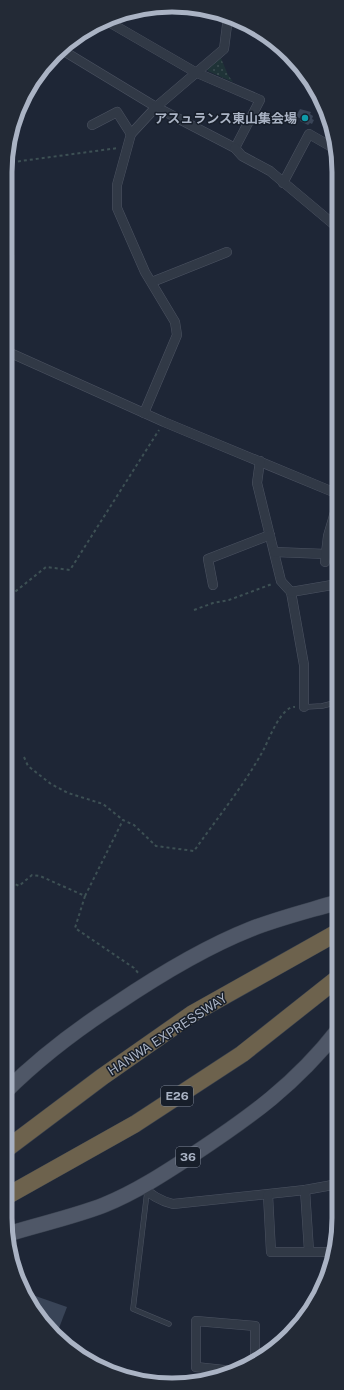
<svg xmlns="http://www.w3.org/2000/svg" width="344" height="1390" font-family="'Public Sans','Noto Sans JP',sans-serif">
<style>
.park{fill:url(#park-dots)}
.building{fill:#394457}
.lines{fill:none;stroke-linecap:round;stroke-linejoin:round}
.lane-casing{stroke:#4c5362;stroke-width:5.5}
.street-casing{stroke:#4c5362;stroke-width:10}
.primary-casing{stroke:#3a4250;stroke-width:16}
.highway-casing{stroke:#39404d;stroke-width:18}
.path{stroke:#3d5054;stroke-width:2;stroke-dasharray:3 3;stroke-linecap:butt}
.lane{stroke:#313946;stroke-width:4.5}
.street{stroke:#313946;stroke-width:9}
.primary{stroke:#4f5767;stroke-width:15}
.highway{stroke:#6d624d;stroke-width:17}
.culture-dot{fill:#0f9aa8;stroke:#171e2a;stroke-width:1.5}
.labels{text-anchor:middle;stroke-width:3;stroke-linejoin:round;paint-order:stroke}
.shield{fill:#171e2a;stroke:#7e8696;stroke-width:1}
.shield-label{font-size:12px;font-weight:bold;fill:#aab3c4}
.poi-label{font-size:13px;font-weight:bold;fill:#aab3c4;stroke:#171e2a;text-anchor:end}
.street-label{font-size:13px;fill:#aab3c4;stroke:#171e2a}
.rim{fill:none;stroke:#aab3c4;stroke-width:5}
</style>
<defs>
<pattern id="park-dots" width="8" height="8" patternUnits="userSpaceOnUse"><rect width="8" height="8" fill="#1f3337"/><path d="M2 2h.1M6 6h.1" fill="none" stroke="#3d4e52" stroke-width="1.8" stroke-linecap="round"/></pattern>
</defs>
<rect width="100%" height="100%" fill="#1e2636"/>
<path class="park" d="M220 56 228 75 233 82 208 71 207 66Z"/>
<g class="building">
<path d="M300 109 311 112 310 114 313 116 312 119 314 120 312 124 310 123 308 125 300 121 301 119 296 116Z"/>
<path d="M24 1292 67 1307 56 1336 47 1328Z"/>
</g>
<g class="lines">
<g class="lane-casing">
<g id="lane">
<path d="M304 707 322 706 338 702"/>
<path d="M147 1192 133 1309 169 1324"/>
</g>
</g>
<g class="street-casing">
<g id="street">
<path d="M62 50 156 107 235 148 260 100 195 72 107 21"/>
<path d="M92 125 117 112 131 134"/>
<path d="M235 148 242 156 270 171 338 228"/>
<path d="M283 183 309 134 337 150"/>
<path d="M152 282 227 252"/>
<path d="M6 351 164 422 338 494"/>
<path d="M144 413 177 335 175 322 145 272 117 208V185L131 134 156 107 224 49 228 17"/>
<path d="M260 461 257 483 281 581 291 592 304 665V707"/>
<path d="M275 552 326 554"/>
<path d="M325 562 328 536 338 502"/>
<path d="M213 585 208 559 270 535"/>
<path d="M291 592 332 585"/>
<path d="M142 1186C151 1196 161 1201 173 1204L305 1190 338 1184"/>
<path d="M305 1190 309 1251"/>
<path d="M268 1195 271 1252H334"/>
<path d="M233 1371 196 1367V1321L255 1326V1360"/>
</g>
</g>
<g class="primary-casing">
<g id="primary">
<path d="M5 1092C39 1058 76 1030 116 1004 159 975 203 948 251 929 279 918 308 911 338 902"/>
<path d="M8 1234C40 1224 73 1217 104 1205 136 1192 165 1173 194 1154 250 1117 296 1084 338 1030"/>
</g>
</g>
<g class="highway-casing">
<g id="highway">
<path d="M5 1150 102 1077 192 1014 338 932"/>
<path d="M5 1197 135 1124 242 1054 338 978"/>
</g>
</g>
<g class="path">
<path d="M6 163 118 148"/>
<path d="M6 599 46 567 70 570 159 430"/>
<path d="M194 610 213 603 229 600 272 584"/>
<path d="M24 757 28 766 51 784 68 793 103 804 123 820"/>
<path d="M5 879 19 886 32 875 40 876 85 896 123 820 134 825 156 846 194 851C218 817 246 783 265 747 270 736 282 706 295 707"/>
<path d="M85 896 75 928 134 968 139 974"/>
</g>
<use href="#lane" class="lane"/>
<use href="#street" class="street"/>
<use href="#primary" class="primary"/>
<use href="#highway" class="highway"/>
</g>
<circle class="culture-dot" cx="305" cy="118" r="4"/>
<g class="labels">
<g class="shield">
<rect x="161" y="1086" width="32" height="20" rx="3"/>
<rect x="176" y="1147" width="24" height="20" rx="3"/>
</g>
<g class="shield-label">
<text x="177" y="1100">E26</text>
<text x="188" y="1161">36</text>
</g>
<g class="poi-label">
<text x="297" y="123">アスュランス東山集会場</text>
</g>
<g class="street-label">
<text transform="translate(167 1034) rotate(-33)" y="5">HANWA EXPRESSWAY</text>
</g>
</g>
<path d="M0 0H344V1390H0ZM172 12H172A160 160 0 0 1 332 172V1218A160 160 0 0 1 172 1378H172A160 160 0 0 1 12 1218V172A160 160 0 0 1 172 12Z" fill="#232a36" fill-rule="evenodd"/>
<path class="rim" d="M172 12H172A160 160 0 0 1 332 172V1218A160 160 0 0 1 172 1378H172A160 160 0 0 1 12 1218V172A160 160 0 0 1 172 12Z"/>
</svg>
